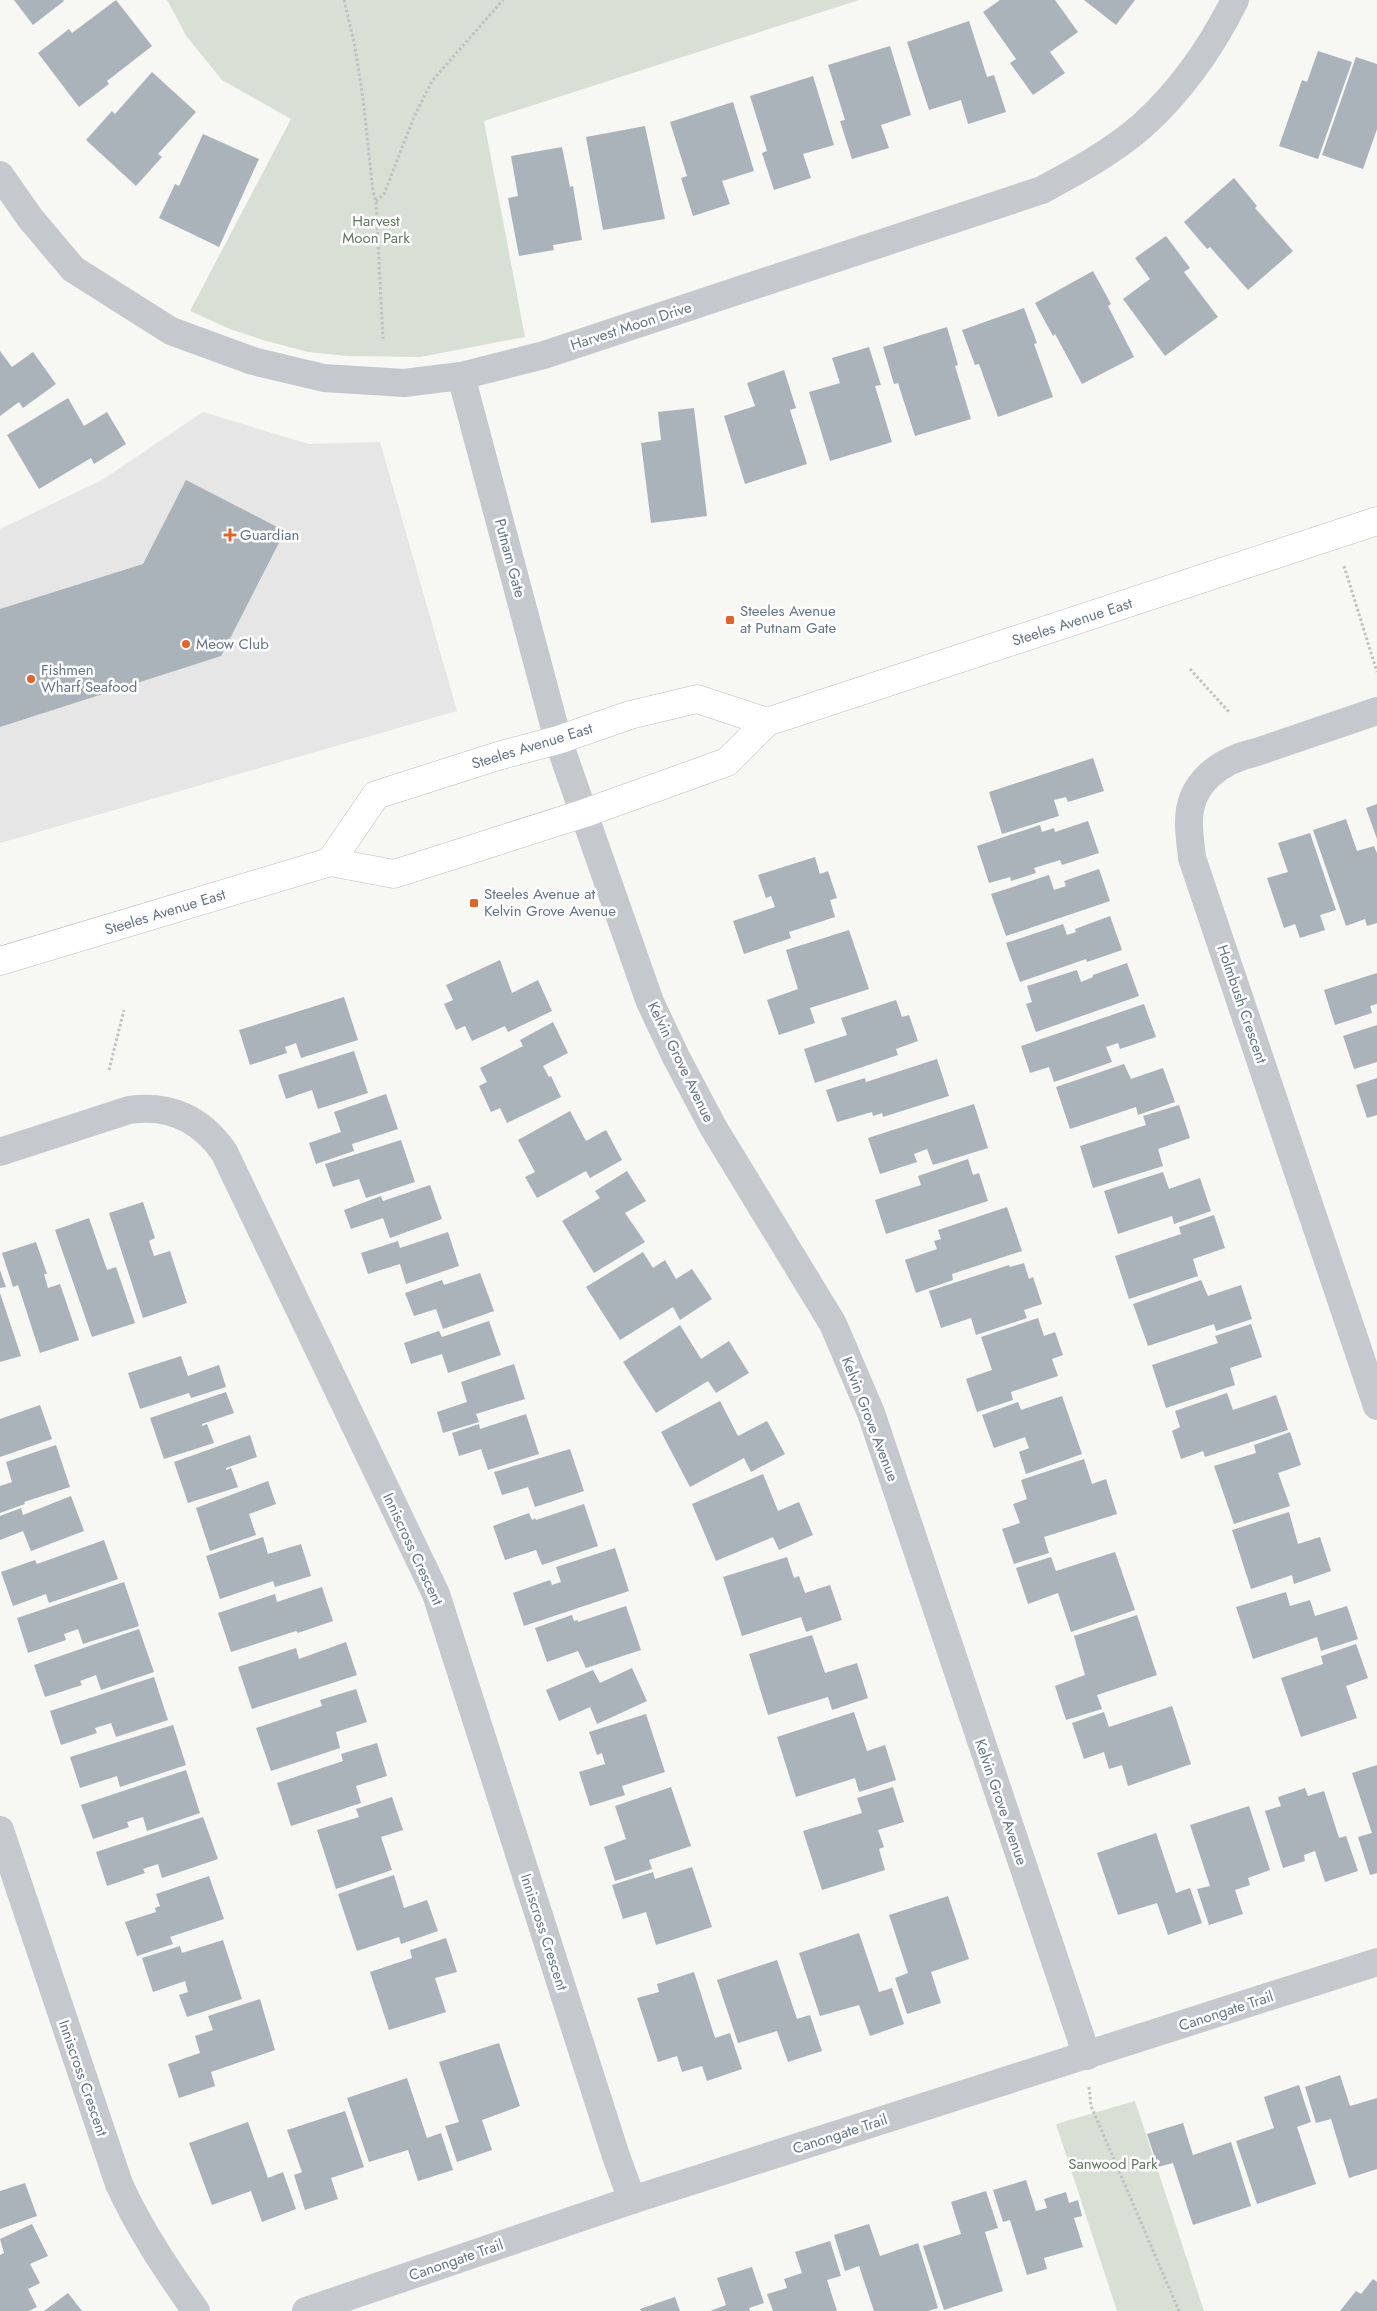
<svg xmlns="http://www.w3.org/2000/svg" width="1377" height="2311" font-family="Jost,sans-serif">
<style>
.built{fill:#e5e6e5}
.green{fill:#d8dfd5}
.building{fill:#abb3ba}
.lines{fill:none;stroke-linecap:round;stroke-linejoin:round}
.major-casing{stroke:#b8bcc0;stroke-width:29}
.path{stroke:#bec1c3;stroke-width:3;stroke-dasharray:2.5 2.5;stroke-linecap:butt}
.minor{stroke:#c5c8cc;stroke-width:28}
.major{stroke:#fff;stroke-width:28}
.poi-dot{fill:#e86124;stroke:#fff;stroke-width:2}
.labels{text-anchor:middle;stroke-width:5;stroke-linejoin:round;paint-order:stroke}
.park-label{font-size:15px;fill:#637861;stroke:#fff}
.street-label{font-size:15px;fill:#657586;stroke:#fff}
.poi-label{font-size:15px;fill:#657586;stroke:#fff;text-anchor:start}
</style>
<rect width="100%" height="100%" fill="#f7f7f4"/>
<path class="built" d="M203 412 309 444 380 442 457 711 0 843V529L102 480Z"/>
<g class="green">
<path d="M167 0H859L484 121 525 337 420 357 347 356 308 352 263 340 230 329 190 311 291 119 222 80 187 37Z"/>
<path d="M1135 2101 1204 2311H1117L1056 2124Z"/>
</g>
<g class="building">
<path d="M14 0H63L64 1 33 25Z"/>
<path d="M116 0 152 46 107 81 109 84 79 107 38 53 69 29 72 33Z"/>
<path d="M1000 0H1055L1078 32 1050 52 1065 73 1033 95 1010 63 1016 59 983 12Z"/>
<path d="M1084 0H1135L1116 25Z"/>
<path d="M969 21 987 77 994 75 1006 112 968 124 961 100 929 110 907 42Z"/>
<path d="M890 46 911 115 881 125 889 148 852 159 840 121 845 120 828 65Z"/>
<path d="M1318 51 1352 62 1318 159 1279 146 1302 80 1307 82Z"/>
<path d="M1356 57 1377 64V129L1363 169 1322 155Z"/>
<path d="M152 72 196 112 158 154 162 157 136 186 86 140 112 111 115 114Z"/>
<path d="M813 76 834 145 803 154 811 178 774 190 762 153 767 151 750 96Z"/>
<path d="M733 102 754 171 722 181 730 204 693 216 681 178 687 176 670 122Z"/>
<path d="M645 126 665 219 603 230 586 137Z"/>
<path d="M203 134 259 159 219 247 159 218 175 184 179 186Z"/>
<path d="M562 147 570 187 573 186 582 240 553 245 554 250 519 256 508 198 518 196 511 156Z"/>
<path d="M1234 178 1257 206 1255 208 1293 251 1248 290 1210 247 1207 249 1184 222Z"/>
<path d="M1166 236 1190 268 1184 272 1218 317 1165 356 1123 299 1150 279 1135 258Z"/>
<path d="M1093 271 1111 304 1108 306 1134 357 1082 384 1055 334 1053 336 1035 303Z"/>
<path d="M1024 308 1037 343 1034 344 1053 397 998 417 979 364 975 365 962 330Z"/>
<path d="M947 327 958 365 955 366 971 419 915 436 898 383 894 384 883 347Z"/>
<path d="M869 347 881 385 875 386 892 442 830 461 809 392 840 383 832 358Z"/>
<path d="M0 351 12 367 33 352 56 384 23 408 19 402 0 416Z"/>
<path d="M784 370 796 408 790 410 807 464 745 484 724 416 755 406 747 383Z"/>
<path d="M68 398 84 426 107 412 126 444 94 464 91 458 39 489 7 435Z"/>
<path d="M694 408 707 516 651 523 641 443 661 440 658 412Z"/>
<path d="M186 480 285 531 221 656 0 727V609L143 564Z"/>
<path d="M1093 758 1104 791 1068 802 1066 797 1054 800 1059 816 1002 834 989 792Z"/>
<path d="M1377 804V839L1366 808Z"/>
<path d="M1346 819 1357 851 1374 846 1377 853V923L1367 926 1365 919 1346 926 1313 830Z"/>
<path d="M1088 821 1099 853 1062 865 1060 860 1034 868 1036 873 1011 881 1010 877 989 883 977 846 1040 825 1042 832 1054 828 1055 832Z"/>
<path d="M1310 833 1336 910 1320 915 1325 930 1300 938 1295 924 1284 928 1267 878 1288 872 1278 843Z"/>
<path d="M815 857 820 874 828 871 837 898 830 900 835 917 789 932 791 938 744 954 733 921 775 907 771 896 766 898 758 875Z"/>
<path d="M1099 869 1110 901 1006 936 991 894 1049 875 1054 890 1066 886 1064 881Z"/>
<path d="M1110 916 1122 950 1087 962 1086 959 1020 982 1006 943 1063 924 1067 935 1076 932 1075 929Z"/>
<path d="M849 930 869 989 810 1008 815 1023 779 1035 767 1000 798 989 786 950Z"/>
<path d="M500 960 512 993 538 980 552 1011 508 1032 505 1026 472 1041 465 1026 456 1030 444 1004 453 1000 446 985Z"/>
<path d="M1127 963 1139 996 1036 1032 1026 1004 1032 1002 1027 986 1077 970 1081 982 1093 977V975Z"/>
<path d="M1377 973V1004L1370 1006 1372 1013 1335 1025 1324 990Z"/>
<path d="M344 997 358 1040 301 1058 296 1043 285 1047 287 1053 250 1065 239 1030Z"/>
<path d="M896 1000 902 1017 909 1015 918 1041 896 1049 898 1055 815 1083 804 1049 847 1035 841 1018Z"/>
<path d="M1144 1004 1156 1037 1120 1049 1118 1043 1106 1047 1112 1062 1054 1082 1049 1067 1030 1073 1021 1046Z"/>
<path d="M553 1022 568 1053 543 1066 549 1077 551 1076 561 1097 507 1123 500 1108 491 1112 479 1086 487 1082 480 1068 523 1046 520 1040Z"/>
<path d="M1377 1025V1062L1354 1069 1343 1036Z"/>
<path d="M354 1051 368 1093 318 1109 312 1090 286 1099 278 1075Z"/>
<path d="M937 1059 949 1096 883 1117 882 1113 873 1116 872 1112 837 1122 826 1090 865 1078 866 1082Z"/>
<path d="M1124 1064 1131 1079 1163 1068 1175 1102 1138 1115 1136 1107 1070 1129 1056 1087Z"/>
<path d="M1377 1078V1115L1367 1118 1356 1085Z"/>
<path d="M386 1094 398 1129 352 1144 354 1151 316 1164 309 1143 341 1132 334 1112Z"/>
<path d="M974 1104 988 1148 933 1165 927 1149 914 1154 917 1162 880 1174 868 1138Z"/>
<path d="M1179 1105 1190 1138 1158 1149 1163 1166 1093 1188 1080 1146 1146 1125 1143 1116Z"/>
<path d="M570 1111 586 1141 606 1130 622 1160 590 1178 586 1171 537 1198 525 1177 535 1172 518 1140Z"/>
<path d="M401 1140 415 1182 366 1198 359 1179 333 1187 325 1164Z"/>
<path d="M968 1159 973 1175 979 1173 988 1201 886 1234 875 1200 921 1185 918 1176Z"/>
<path d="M627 1171 646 1201 625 1213 645 1242 594 1273 562 1221 600 1198 595 1191Z"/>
<path d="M1163 1172 1169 1189 1200 1178 1211 1211 1174 1224 1172 1216 1118 1234 1104 1191Z"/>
<path d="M430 1185 442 1219 390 1238 383 1218 351 1229 344 1210 381 1196 383 1201Z"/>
<path d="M143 1202 155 1238 149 1241 154 1256 170 1251 187 1303 143 1318 109 1213Z"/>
<path d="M1007 1207 1022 1251 952 1274 953 1280 916 1293 905 1260 937 1249 934 1241 941 1239 938 1230Z"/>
<path d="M1214 1215 1225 1248 1193 1259 1198 1276 1129 1299 1115 1256 1181 1234 1179 1227Z"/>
<path d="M89 1218 107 1270 116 1267 135 1323 92 1337 55 1230Z"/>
<path d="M448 1232 459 1266 406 1284 400 1264 368 1274 361 1253 398 1241 400 1248Z"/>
<path d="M36 1242 47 1274H44L48 1288 60 1284 79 1340 40 1353 18 1285 13 1287 2 1253Z"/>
<path d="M643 1252 653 1268 665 1260 676 1279 692 1269 712 1299 680 1320 673 1307 620 1340 586 1287Z"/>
<path d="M1024 1263 1029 1279 1033 1277 1042 1304 1024 1310 1027 1318 976 1335 971 1318 941 1328 929 1291 1009 1265 1010 1267Z"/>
<path d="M0 1270 6 1287 0 1288Z"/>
<path d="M480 1273 494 1311 443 1329 436 1309 414 1316 405 1293 442 1280 444 1285Z"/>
<path d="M1201 1280 1208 1296 1241 1285 1252 1319 1216 1331 1214 1324 1148 1346 1133 1304Z"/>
<path d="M0 1293 21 1356 0 1362Z"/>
<path d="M1038 1318 1044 1336 1055 1332 1063 1355 1052 1359 1058 1376 1011 1392 1013 1400 977 1412 966 1379 992 1370 981 1337Z"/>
<path d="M489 1321 501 1355 448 1373 442 1354 411 1364 404 1343 439 1331 442 1337Z"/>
<path d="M1251 1324 1262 1357 1230 1368 1235 1385 1166 1408 1152 1365 1218 1343 1215 1336Z"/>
<path d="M680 1325 701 1359 729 1341 749 1373 716 1393 708 1381 656 1413 623 1362Z"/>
<path d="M181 1356 188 1376 219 1365 226 1387 191 1398 189 1393 140 1409 128 1373Z"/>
<path d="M514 1364 525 1399 476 1414 479 1422 443 1433 437 1412 467 1402 461 1382Z"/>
<path d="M226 1392 234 1413 202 1424V1426L207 1424 214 1443 164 1459 150 1418Z"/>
<path d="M1227 1393 1233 1410 1276 1395 1288 1430 1205 1457 1203 1451 1181 1459 1172 1431 1180 1427 1175 1411Z"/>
<path d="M1062 1396 1082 1454 1026 1474 1019 1452 1029 1448 1025 1437 994 1448 982 1415 1018 1402 1021 1410Z"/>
<path d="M720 1401 738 1436 767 1421 785 1454 751 1472 744 1458 690 1487 661 1432Z"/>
<path d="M40 1405 52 1439 0 1457V1419Z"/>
<path d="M526 1414 539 1454 488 1470 481 1449 459 1456 452 1433 479 1424 480 1429Z"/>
<path d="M1290 1432 1301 1465 1278 1473 1290 1506 1234 1524 1214 1466 1256 1453 1254 1445Z"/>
<path d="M250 1435 257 1457 226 1468V1470L231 1468 238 1487 188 1503 174 1462Z"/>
<path d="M56 1445 70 1487 24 1502 25 1504 0 1513V1486L12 1482 6 1462Z"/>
<path d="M570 1449 584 1491 535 1507 528 1487 502 1495 494 1472Z"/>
<path d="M1084 1459 1092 1484 1106 1479 1117 1514 1044 1537 1049 1553 1014 1564 1002 1529 1020 1523 1013 1504 1027 1499 1021 1480Z"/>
<path d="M763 1474 778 1511 799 1502 813 1535 779 1550 773 1537 716 1561 692 1504Z"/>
<path d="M268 1481 276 1504 249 1514 256 1535 210 1551 196 1508Z"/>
<path d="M71 1496 84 1531 31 1551 23 1531 0 1540V1516L21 1508 23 1515Z"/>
<path d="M584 1504 598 1546 542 1565 536 1550 505 1560 493 1526 529 1513 532 1520 535 1518 536 1520Z"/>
<path d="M1289 1512 1298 1544 1320 1537 1331 1571 1294 1584 1292 1575 1251 1589 1232 1530Z"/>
<path d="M263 1537 268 1554 301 1544 311 1576 275 1587 273 1581 220 1599 206 1556Z"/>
<path d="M104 1540 118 1579 49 1603 46 1594 13 1606 1 1572 35 1560 37 1564Z"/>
<path d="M615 1548 629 1591 524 1626 513 1593 550 1580 552 1585 561 1582 556 1567Z"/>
<path d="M1115 1552 1135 1610 1071 1632 1058 1593 1028 1604 1016 1568 1051 1557 1056 1571Z"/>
<path d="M787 1557 794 1578 799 1576 805 1593 830 1585 842 1620 806 1632 801 1617 742 1636 723 1577Z"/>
<path d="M124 1582 139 1626 83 1644 78 1629 64 1634 66 1640 28 1653 17 1618Z"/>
<path d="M322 1587 333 1621 298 1633 296 1631 231 1652 218 1613 275 1594 277 1602Z"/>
<path d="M1286 1592 1290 1606 1310 1600 1315 1616 1347 1606 1358 1639 1321 1651 1317 1637 1253 1659 1236 1607Z"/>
<path d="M626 1606 641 1650 586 1668 578 1651 547 1662 535 1628 572 1615 574 1621 578 1620V1622Z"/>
<path d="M1137 1615 1157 1675 1097 1695 1102 1709 1066 1720 1055 1686 1085 1675 1074 1636Z"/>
<path d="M139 1629 154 1672 101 1690 96 1675 80 1681 82 1685 45 1697 34 1665Z"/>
<path d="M812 1635 825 1673 857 1663 868 1698 832 1710 828 1697 768 1715 749 1654Z"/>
<path d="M346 1642 357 1675 252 1709 238 1667 296 1648 299 1659Z"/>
<path d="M1356 1644 1368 1678 1346 1686 1357 1718 1301 1737 1281 1678 1323 1664 1321 1656Z"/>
<path d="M632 1668 647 1701 597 1724 590 1707 559 1721 546 1690 593 1670 600 1683Z"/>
<path d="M154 1677 168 1720 116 1737 111 1723 95 1728 97 1733 61 1745 50 1711Z"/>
<path d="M356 1689 367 1722 336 1732 340 1748 271 1771 256 1728 322 1706 320 1700Z"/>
<path d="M1172 1706 1191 1764 1128 1786 1122 1765 1109 1769 1104 1752 1084 1759 1072 1723 1104 1712 1109 1727Z"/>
<path d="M854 1712 867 1751 885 1745 896 1780 859 1792 855 1778 796 1797 777 1737Z"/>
<path d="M646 1714 665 1772 622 1786 625 1795 590 1806 579 1772 605 1764 602 1753 597 1755 589 1732Z"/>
<path d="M173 1725 186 1765 120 1787 117 1776 80 1788 70 1757Z"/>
<path d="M377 1743 387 1776 356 1786 361 1803 291 1826 277 1783 343 1761 341 1754Z"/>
<path d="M1377 1765V1873L1370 1875 1358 1837 1372 1833 1352 1773Z"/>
<path d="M186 1770 200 1813 147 1831 143 1817 127 1822 129 1827 93 1839 81 1805Z"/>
<path d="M671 1787 691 1846 649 1860 652 1869 615 1881 604 1847 626 1839 615 1806Z"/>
<path d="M893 1787 904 1822 878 1830 884 1847 879 1849 885 1870 822 1890 803 1831 862 1813 857 1798Z"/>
<path d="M1305 1788 1308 1796 1324 1791 1339 1838 1346 1836 1358 1871 1325 1882 1315 1851 1304 1855 1305 1861 1283 1868 1265 1811 1281 1806 1278 1797Z"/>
<path d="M392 1797 403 1830 381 1837 392 1870 336 1889 317 1830 359 1817 356 1809Z"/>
<path d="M1249 1806 1270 1870 1248 1878 1250 1885 1235 1890 1243 1914 1209 1925 1197 1889 1210 1886 1190 1825Z"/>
<path d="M203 1817 218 1859 162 1878 158 1864 143 1869 145 1873 107 1886 96 1852Z"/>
<path d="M1156 1833 1176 1893 1190 1888 1202 1923 1168 1935 1157 1903 1118 1915 1097 1853Z"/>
<path d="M692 1867 712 1927 656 1945 646 1912 623 1919 612 1885 653 1872 655 1879Z"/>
<path d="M394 1875 404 1908 427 1900 438 1931 401 1944 399 1937 357 1951 338 1894Z"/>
<path d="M209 1876 224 1919 170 1937 173 1944 137 1956 125 1922 156 1912 155 1908 160 1906 156 1894Z"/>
<path d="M948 1896 969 1959 931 1972 941 2003 907 2014 895 1978 908 1973 889 1915Z"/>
<path d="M859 1933 879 1992 892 1988 904 2024 870 2036 859 2005 820 2016 799 1953Z"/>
<path d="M446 1938 457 1972 435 1978 446 2012 389 2030 370 1972 412 1958 410 1950Z"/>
<path d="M223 1940 242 1999 187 2017 179 1995 188 1992 185 1981 153 1992 142 1958 180 1946 182 1953Z"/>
<path d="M777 1960 797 2019 810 2015 822 2051 788 2062 777 2031 738 2043 717 1980Z"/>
<path d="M694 1972 715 2038 730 2033 742 2069 707 2081 702 2066 682 2072 677 2056 658 2062 637 1998 659 1992 657 1984Z"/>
<path d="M260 1999 275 2050 211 2072 215 2086 179 2098 168 2064 200 2053 195 2036 213 2030 208 2016Z"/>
<path d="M499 2043 520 2106 482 2120 492 2150 457 2162 445 2126 459 2122 439 2062Z"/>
<path d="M1340 2075 1350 2106 1377 2098V2169L1349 2178 1331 2119 1316 2123 1305 2087Z"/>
<path d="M407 2078 427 2138 441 2133 453 2170 418 2181 408 2150 369 2162 347 2098Z"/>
<path d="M1299 2085 1311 2122 1297 2127 1316 2184 1257 2204 1236 2141 1274 2128 1264 2097Z"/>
<path d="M345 2111 364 2167 331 2178 338 2199 305 2210 294 2175 302 2172 287 2130Z"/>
<path d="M248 2122 268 2178 283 2172 296 2209 262 2222 251 2191 212 2205 189 2143Z"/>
<path d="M1183 2123 1193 2155 1231 2142 1251 2206 1193 2225 1173 2163 1158 2167 1147 2134Z"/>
<path d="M1026 2180 1036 2211 1047 2208 1044 2199 1066 2192 1069 2203 1078 2200 1082 2216 1074 2218 1083 2247 1044 2258 1047 2269 1027 2275 1010 2220 1003 2222 993 2190Z"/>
<path d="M25 2183 37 2216 0 2229V2191Z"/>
<path d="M986 2191 998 2228 985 2232 1003 2291 944 2310 923 2246 961 2234 951 2202Z"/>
<path d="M32 2224 48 2256 30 2264 40 2283 28 2289 37 2307 29 2311H0V2255L4 2253 0 2239Z"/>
<path d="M869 2224 880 2256 918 2243 938 2308 928 2311H874L859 2266 845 2271 834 2235Z"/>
<path d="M830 2241 841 2276 827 2280 837 2311H773L767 2294 787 2288 784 2279 802 2273 795 2252Z"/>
<path d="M752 2267 764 2303 749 2308 750 2311H710L726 2305 717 2278Z"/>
<path d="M1373 2279 1377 2282V2311H1340L1356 2291 1361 2294Z"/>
<path d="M68 2293 82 2311H44Z"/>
<path d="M675 2297 680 2311H641L640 2309Z"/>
</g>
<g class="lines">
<g class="major-casing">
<g id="major">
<path d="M330 862 376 795 498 756 558 740 630 715 697 699 767 722"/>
<path d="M0 961 330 862 394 874 585 813 727 762 767 722 1377 521"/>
</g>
</g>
<g class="path">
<path d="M344 0 355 47 363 98 373 192 376 201 383 339"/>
<path d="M376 201 384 194 414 117 432 81 503 0"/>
<path d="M1344 566 1377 672"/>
<path d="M1190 669 1229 712"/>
<path d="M109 1070 124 1010"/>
<path d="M1089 2087 1091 2106 1179 2311"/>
</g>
<g class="minor">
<path d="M0 175 30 218 73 269 171 331 253 361 324 378 404 383 461 376 544 355 1042 190C1077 171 1112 152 1142 126 1181 91 1212 46 1235 0"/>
<path d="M461 376 558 740 650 1002 676 1057 713 1127 833 1324 871 1413 1087 2056"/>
<path d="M1377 711 1257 752C1221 760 1188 782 1189 824 1189 835 1191 847 1192 858L1377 1406"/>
<path d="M0 1152 129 1110C169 1104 201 1119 224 1152L436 1594 616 2156 632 2200"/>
<path d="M0 1830 119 2184C140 2230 167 2270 196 2311"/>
<path d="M306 2311 632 2200 1377 1962"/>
</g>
<use href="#major" class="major"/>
</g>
<g class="poi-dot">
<path d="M227.5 527.5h5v5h5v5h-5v5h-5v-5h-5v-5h5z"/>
<rect x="725" y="615" width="10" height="10" rx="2.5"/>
<circle cx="186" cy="644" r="5"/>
<circle cx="31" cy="679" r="5"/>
<rect x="469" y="898" width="10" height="10" rx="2.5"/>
</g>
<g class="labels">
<g class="park-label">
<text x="376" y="226">Harvest<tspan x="376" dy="17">Moon Park</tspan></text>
<text x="1113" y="2169">Sanwood Park</text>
</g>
<g class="street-label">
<text transform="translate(631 326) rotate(-18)" y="5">Harvest Moon Drive</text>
<text transform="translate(510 558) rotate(75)" y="5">Putnam Gate</text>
<text transform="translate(1072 622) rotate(-18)" y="5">Steeles Avenue East</text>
<text transform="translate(532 746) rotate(-17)" y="5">Steeles Avenue East</text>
<text transform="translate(165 912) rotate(-17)" y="5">Steeles Avenue East</text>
<text transform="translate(1242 1004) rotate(71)" y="5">Holmbush Crescent</text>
<text transform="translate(681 1062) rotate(64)" y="5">Kelvin Grove Avenue</text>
<text transform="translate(870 1419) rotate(69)" y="5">Kelvin Grove Avenue</text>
<text transform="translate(413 1549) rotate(65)" y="5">Inniscross Crescent</text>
<text transform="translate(1001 1802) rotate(71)" y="5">Kelvin Grove Avenue</text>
<text transform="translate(544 1932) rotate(72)" y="5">Inniscross Crescent</text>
<text transform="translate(1226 2011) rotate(-18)" y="5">Canongate Trail</text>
<text transform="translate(83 2078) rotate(71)" y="5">Inniscross Crescent</text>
<text transform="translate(840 2134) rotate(-18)" y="5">Canongate Trail</text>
<text transform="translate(456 2260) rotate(-19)" y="5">Canongate Trail</text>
</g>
<g class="poi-label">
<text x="240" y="540">Guardian</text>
<text x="740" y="616">Steeles Avenue<tspan x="740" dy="17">at Putnam Gate</tspan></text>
<text x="196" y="649">Meow Club</text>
<text x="41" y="675">Fishmen<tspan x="41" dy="17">Wharf Seafood</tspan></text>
<text x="484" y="899">Steeles Avenue at<tspan x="484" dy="17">Kelvin Grove Avenue</tspan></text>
</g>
</g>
</svg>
